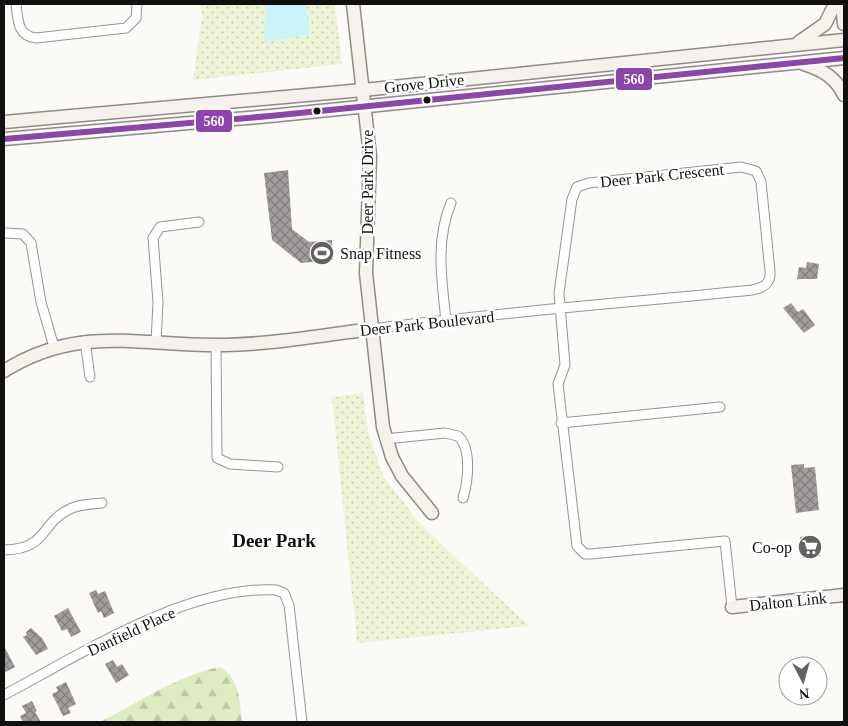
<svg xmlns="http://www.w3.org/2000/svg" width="848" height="726" font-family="Georgia,serif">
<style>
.grass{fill:url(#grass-dots)}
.forest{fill:url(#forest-firs)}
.water{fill:#caf3fa}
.building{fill:url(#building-cross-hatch)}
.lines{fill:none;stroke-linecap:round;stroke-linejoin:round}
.street-casing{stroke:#969594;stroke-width:11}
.secondary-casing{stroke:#8d8c8b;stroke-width:15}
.street{stroke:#fffefe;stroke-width:9}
.secondary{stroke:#f6f2eb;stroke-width:12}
.bus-1-casing{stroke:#fff;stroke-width:10}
.bus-1{stroke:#8e44ad;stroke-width:6}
.bus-dot{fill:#101010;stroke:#fff;stroke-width:2}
.labels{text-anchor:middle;stroke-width:5;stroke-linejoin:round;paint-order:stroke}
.street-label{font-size:16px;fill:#101010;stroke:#fff}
.poi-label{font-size:16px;fill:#101010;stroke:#fff;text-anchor:start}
.quarter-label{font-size:19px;font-weight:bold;fill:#101010;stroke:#fff}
.line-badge{stroke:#fff;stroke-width:2}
.badge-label{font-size:14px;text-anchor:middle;font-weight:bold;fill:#fff}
</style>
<defs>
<pattern id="grass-dots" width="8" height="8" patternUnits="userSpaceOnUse" patternTransform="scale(1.25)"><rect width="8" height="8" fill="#edf3d5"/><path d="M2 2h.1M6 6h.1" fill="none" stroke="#cacfb6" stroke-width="1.8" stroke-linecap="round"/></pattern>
<pattern id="forest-firs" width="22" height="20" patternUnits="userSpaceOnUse" patternTransform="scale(1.25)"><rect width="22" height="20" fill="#dfecc2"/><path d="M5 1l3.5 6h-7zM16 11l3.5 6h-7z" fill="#bec9a6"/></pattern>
<pattern id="building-cross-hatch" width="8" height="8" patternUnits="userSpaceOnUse" patternTransform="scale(1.25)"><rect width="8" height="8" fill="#a09d9c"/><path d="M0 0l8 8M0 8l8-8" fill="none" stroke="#817f7e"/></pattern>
</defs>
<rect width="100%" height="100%" fill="#fcfaf7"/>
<g class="grass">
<path d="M200 4H335L342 64 193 80 202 16Z"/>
<path d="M363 393 368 433 384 477 421 525 529 626 357 643 332 397Z"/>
</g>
<path class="forest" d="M221 667C241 682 239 699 242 722H100C138 703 179 674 221 667Z"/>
<path class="water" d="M266 4H305L310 34 264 42Z"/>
<g class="building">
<path d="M288 170 292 229 309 242 332 240 333 260 301 263 272 240 264 173Z"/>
<path d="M807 262 819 264 817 279H797L799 267 806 268Z"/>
<path d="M791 303 798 312 803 309 815 325 804 333 783 308Z"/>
<path d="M804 464V468L815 467 819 510 796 513 791 465Z"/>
<path d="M812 535V539L818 538 820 556 803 558 800 537Z"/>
<path d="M96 590 98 594 105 591 114 613 104 618 101 611 98 613 89 593Z"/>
<path d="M68 608 81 632 71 637 67 629 62 631 54 616Z"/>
<path d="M31 628 42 638 48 649 36 655 23 637 27 635 26 632Z"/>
<path d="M4 646 15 667 4 673Z"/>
<path d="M113 660 117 667 122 664 129 675 116 683 105 664Z"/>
<path d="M66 682 76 704 68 708 71 713 63 716 52 694 58 691 56 687Z"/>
<path d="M32 701 37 711 35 712 41 722H23L20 716 26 713 22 706Z"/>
</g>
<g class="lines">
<g class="street-casing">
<g id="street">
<path d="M16 4C18 19 17 36 36 38L126 28 136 18 137 4"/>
<path d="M4 233 23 234 31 243 41 302 54 347"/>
<path d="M446 321C442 281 435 241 451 203"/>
<path d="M372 329C498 312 625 303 752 290 763 288 771 284 770 271L761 182 756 171 741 167 589 183 577 187 572 199 559 293 565 365 558 384 577 546 585 554H591L725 541 732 607"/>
<path d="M85 341 90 377"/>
<path d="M156 342 158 302 153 238 160 227 199 222"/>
<path d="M216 345 217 458 230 464 278 467"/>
<path d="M561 423 720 407"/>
<path d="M385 439 445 433 458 436C472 448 468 482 463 498"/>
<path d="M4 550C48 549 40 524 68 510 78 504 91 504 102 503"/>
<path d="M4 695C81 654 188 585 276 590L284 593 289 605 302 722"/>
</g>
</g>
<g class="secondary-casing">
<g id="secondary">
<path d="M353 4 370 156 366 273 383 427 392 457 402 476 432 513"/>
<path d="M842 4 844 24"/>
<path d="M799 42 825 24 835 4"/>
<path d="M804 64C823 70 836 78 844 95"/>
<path d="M4 122 363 90 844 40"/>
<path d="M4 139 270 116 844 58"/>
<path d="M4 371C80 323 143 347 225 345 274 344 323 335 372 329"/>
<path d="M732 607 844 595"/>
</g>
</g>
<use href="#street" class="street"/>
<use href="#secondary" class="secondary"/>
<g class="bus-1-casing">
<path id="bus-1" d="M4 139 270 116 844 58"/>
</g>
<use href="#bus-1" class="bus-1"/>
</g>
<defs>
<g id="stadium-disc" transform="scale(1.25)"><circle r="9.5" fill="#636261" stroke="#fff"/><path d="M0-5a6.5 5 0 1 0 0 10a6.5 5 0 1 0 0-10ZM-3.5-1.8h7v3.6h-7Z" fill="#fff"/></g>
<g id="supermarket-disc" transform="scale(1.25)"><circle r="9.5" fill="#636261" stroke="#fff"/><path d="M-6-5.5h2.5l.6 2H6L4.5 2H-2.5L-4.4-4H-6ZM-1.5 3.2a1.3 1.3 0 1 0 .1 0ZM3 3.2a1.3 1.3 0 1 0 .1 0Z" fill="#fff"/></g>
</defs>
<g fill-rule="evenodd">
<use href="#stadium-disc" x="322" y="253"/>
<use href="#supermarket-disc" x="810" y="547"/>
</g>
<g class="bus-dot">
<circle cx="427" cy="100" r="4.5"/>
<circle cx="317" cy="111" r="4.5"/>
</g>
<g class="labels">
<g class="street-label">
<text transform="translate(424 83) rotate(-6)" y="6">Grove Drive</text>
<text transform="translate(662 175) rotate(-6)" y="6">Deer Park Crescent</text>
<text transform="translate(367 182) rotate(-90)" y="6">Deer Park Drive</text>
<text transform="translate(427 323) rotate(-6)" y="6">Deer Park Boulevard</text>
<text transform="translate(788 601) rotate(-6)" y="6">Dalton Link</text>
<text transform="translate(131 631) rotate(-25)" y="6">Danfield Place</text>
</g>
<g class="poi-label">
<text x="340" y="259">Snap Fitness</text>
<text x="792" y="553" text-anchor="end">Co-op</text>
</g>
<g class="quarter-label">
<text x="274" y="547">Deer Park</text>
</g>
</g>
<g class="line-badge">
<rect x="615" y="67" width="38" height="24" rx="5" fill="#8e44ad"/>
<rect x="195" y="109" width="38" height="24" rx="5" fill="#8e44ad"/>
</g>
<g class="badge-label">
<text x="634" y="84">560</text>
<text x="214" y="126">560</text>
</g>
<rect width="848" height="726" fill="none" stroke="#101010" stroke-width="10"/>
<g transform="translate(803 681) rotate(174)"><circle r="24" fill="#ffffff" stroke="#9f9f9f"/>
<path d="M0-4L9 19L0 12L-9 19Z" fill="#636261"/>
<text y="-8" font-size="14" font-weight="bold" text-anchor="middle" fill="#101010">N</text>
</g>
</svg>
